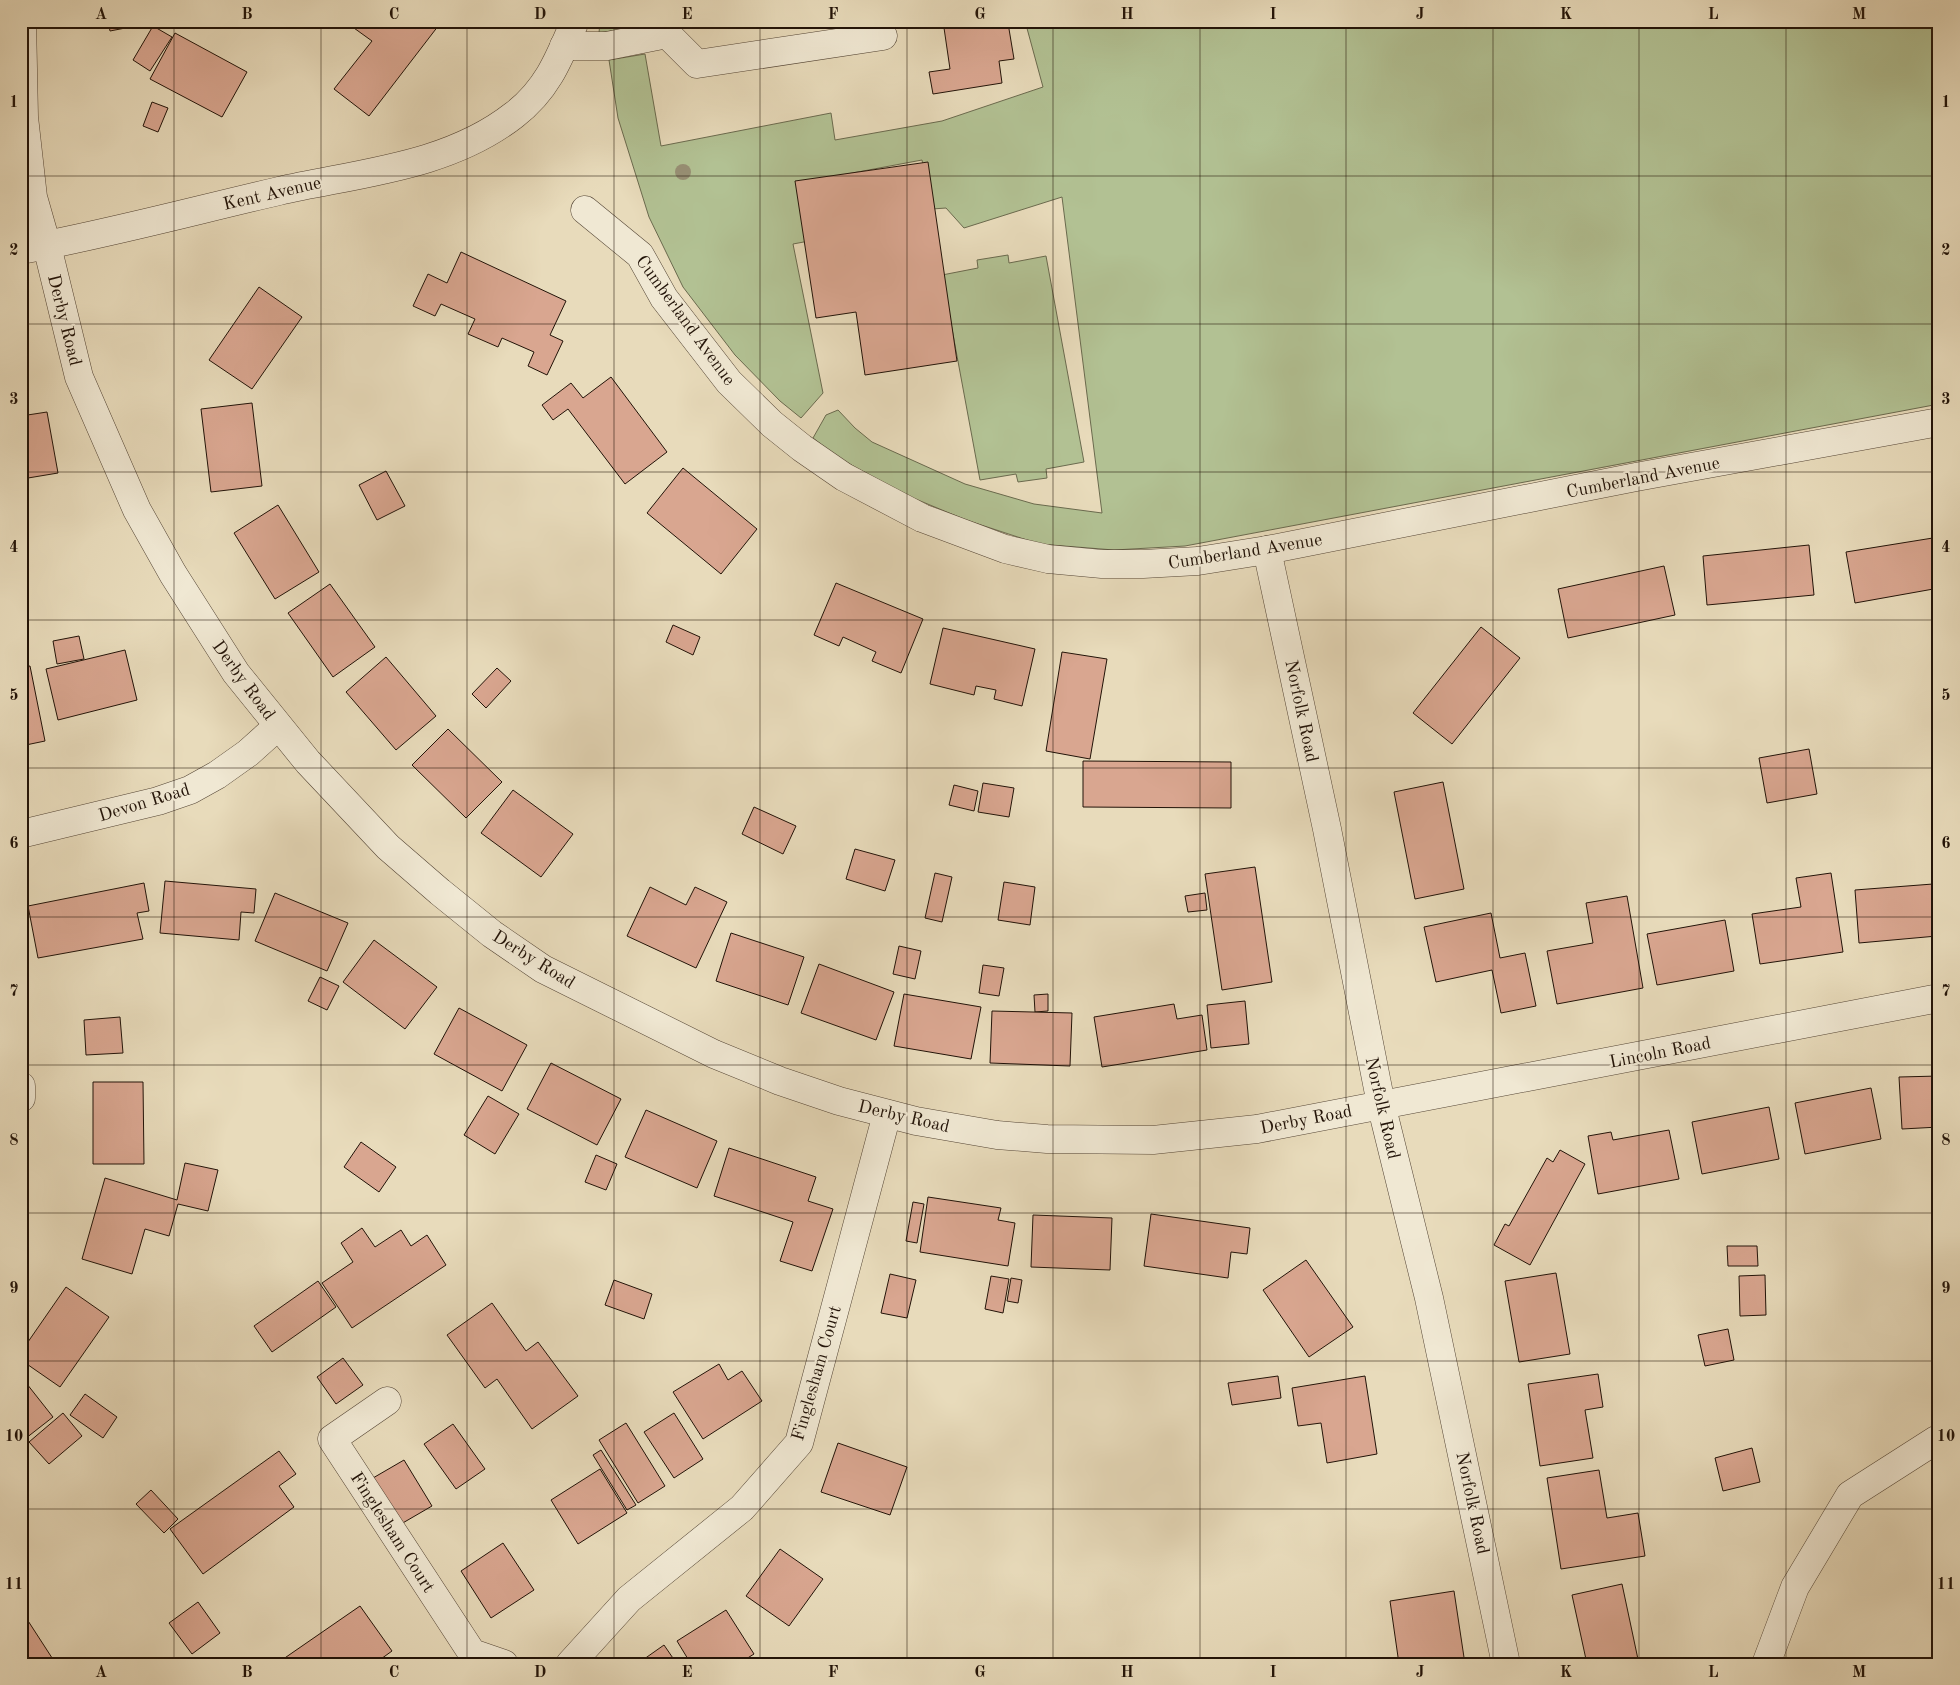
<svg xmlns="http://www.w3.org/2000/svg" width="1960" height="1685" font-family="'Old Standard TT',serif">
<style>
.green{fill:#b2c193;stroke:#6a6a4e}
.building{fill:#d9a690;stroke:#221308}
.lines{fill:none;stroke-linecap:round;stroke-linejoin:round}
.minor-casing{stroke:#544535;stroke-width:29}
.minor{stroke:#f0e8d3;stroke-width:28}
.tree{fill:#978f74}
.grid{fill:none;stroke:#221308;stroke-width:1;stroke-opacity:0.55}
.labels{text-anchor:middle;stroke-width:4.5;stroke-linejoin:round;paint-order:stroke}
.street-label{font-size:18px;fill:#221308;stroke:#f0e8d3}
.neatline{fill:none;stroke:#221308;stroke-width:2}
.grid-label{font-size:16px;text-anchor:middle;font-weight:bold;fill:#221308}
</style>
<rect width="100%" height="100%" fill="#e8dbbb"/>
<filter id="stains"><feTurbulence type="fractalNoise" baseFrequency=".004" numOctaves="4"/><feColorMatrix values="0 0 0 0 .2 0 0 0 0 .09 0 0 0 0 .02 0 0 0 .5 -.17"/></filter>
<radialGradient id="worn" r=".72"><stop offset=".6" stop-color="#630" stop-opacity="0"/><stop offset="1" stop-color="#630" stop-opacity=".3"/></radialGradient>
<g class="green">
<path d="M600 21H671L599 33Z"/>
<path d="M1025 21H1939V404L1185 546 1114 550 1039 544 966 520 906 495 837 457 813 438 826 415 838 410 855 428 872 442 965 484 1034 504 1102 513 1062 197 964 228 946 208 932 209 922 160 799 183 809 241 793 244 823 393 801 418 780 401 735 355 683 287 649 217 618 118 609 60 645 54 661 146 831 113 835 140 942 121 1043 87Z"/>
<path d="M1008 255 1009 263 1046 256 1084 462 1046 469 1047 478 1018 482 1016 474 980 480 942 275 978 268 977 260Z"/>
</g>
<g class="building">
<path d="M108 21H161L110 31Z"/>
<path d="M348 21H442L369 116 334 89 372 41 347 23Z"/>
<path d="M943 21H994V25L1008 23 1014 59 999 61 1002 83 933 94 929 72 950 69Z"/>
<path d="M153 26 172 37 150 71 133 60Z"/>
<path d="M175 33 247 72 222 117 150 79Z"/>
<path d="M152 102 168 108 158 132 143 126Z"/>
<path d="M928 162 957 361 865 375 856 312 816 318 795 181Z"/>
<path d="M461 252 566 301 550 335 563 341 547 375 528 366 534 352 502 338 498 347 468 334 475 319 441 304 435 316 413 306 428 274 447 283Z"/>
<path d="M259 287 302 317 252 389 209 360Z"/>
<path d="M611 377 667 452 625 484 568 409 553 420 542 405 571 383 583 398Z"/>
<path d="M252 403 262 486 211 492 201 409Z"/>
<path d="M47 412 58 473 22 479 21 416Z"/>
<path d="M683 468 757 529 721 574 647 513Z"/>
<path d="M386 471 405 506 377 520 359 485Z"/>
<path d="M278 505 319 572 275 599 234 533Z"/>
<path d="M1939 537V588L1855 603 1846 552Z"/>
<path d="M1809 545 1814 595 1707 605 1703 556Z"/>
<path d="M1664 566 1675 615 1568 638 1558 589Z"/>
<path d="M836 583 923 619 901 673 872 661 876 652 843 637 839 646 814 635Z"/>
<path d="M330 584 375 647 333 677 288 613Z"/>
<path d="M673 625 700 637 693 655 666 642Z"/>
<path d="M1481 627 1520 658 1452 744 1413 713Z"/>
<path d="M943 628 1035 649 1022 706 994 699 996 690 976 686 974 695 930 684Z"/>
<path d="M79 636 84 659 57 664 53 641Z"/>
<path d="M125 650 137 700 58 720 46 669Z"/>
<path d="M1062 652 1107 659 1090 759 1046 751Z"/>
<path d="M386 657 436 716 396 750 346 692Z"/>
<path d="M30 666 45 741 21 746V667Z"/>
<path d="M497 668 511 681 486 708 472 694Z"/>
<path d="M448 729 502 782 466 818 412 765Z"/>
<path d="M1809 749 1817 794 1767 803 1759 758Z"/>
<path d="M1083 761 1231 762V808L1083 807Z"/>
<path d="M1443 782 1464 889 1415 899 1394 792Z"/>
<path d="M983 783 1014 788 1009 817 978 812Z"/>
<path d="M954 785 978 791 974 811 949 805Z"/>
<path d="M513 790 573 834 541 877 481 833Z"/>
<path d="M754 807 796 826 783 854 742 834Z"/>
<path d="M855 849 895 860 885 891 846 879Z"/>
<path d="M1255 867 1272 982 1222 990 1205 874Z"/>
<path d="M935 873 952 877 942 922 925 918Z"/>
<path d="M1831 873 1843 952 1760 964 1752 914 1801 907 1796 878Z"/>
<path d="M165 881 256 889 254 913 241 912 239 940 160 933Z"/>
<path d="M1004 882 1035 887 1030 925 998 920Z"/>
<path d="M144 883 149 911 137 913 143 939 38 958 28 906Z"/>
<path d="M1933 884 1937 936 1859 943 1855 890Z"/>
<path d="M650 887 686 905 695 887 727 902 696 968 627 936Z"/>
<path d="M275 893 348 923 327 971 255 941Z"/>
<path d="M1205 893 1207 910 1188 912 1185 896Z"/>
<path d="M1627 896 1643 988 1557 1004 1547 951 1593 943 1586 903Z"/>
<path d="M1491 913 1500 958 1525 953 1536 1006 1501 1013 1492 970 1436 982 1424 927Z"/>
<path d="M1725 920 1734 971 1657 985 1647 934Z"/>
<path d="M731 933 804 957 788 1005 716 981Z"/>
<path d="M374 940 437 987 405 1029 343 982Z"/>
<path d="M899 946 921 951 915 979 893 974Z"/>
<path d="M819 964 894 992 876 1040 801 1013Z"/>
<path d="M983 965 1004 968 999 996 979 993Z"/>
<path d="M320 977 339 986 327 1010 308 1001Z"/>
<path d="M904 994 981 1007 971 1059 894 1046Z"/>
<path d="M1048 994V1011L1035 1012 1034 995Z"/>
<path d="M1245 1001 1249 1044 1211 1048 1207 1005Z"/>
<path d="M1174 1004 1177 1019 1202 1015 1207 1050 1102 1067 1094 1017Z"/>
<path d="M459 1008 527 1045 502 1091 434 1054Z"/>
<path d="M992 1011 1072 1013 1070 1066 990 1063Z"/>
<path d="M120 1017 123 1053 86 1055 84 1020Z"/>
<path d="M551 1063 621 1099 597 1145 527 1109Z"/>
<path d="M1939 1076V1127L1902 1129 1899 1077Z"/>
<path d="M93 1082H143L144 1164H93Z"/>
<path d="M1871 1088 1881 1139 1805 1154 1795 1103Z"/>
<path d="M488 1096 519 1114 495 1154 464 1135Z"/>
<path d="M1769 1107 1779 1159 1702 1174 1692 1122Z"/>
<path d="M646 1110 717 1141 697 1188 625 1157Z"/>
<path d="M1669 1130 1679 1179 1598 1194 1588 1136 1611 1132 1613 1140Z"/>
<path d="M361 1142 396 1167 379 1192 344 1167Z"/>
<path d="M729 1148 816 1177 808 1201 833 1209 812 1271 780 1261 793 1222 714 1196Z"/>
<path d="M1560 1150 1585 1164 1530 1265 1494 1245 1505 1224 1509 1226 1547 1158 1553 1162Z"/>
<path d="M596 1155 617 1164 606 1190 585 1182Z"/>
<path d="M185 1163 218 1170 208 1211 178 1204 169 1236 145 1229 132 1274 82 1259 105 1178 177 1200Z"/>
<path d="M928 1197 1001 1208 998 1220 1015 1223 1008 1266 920 1252Z"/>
<path d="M913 1202 924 1204 917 1243 906 1241Z"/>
<path d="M1151 1214 1250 1228 1247 1254 1231 1252 1228 1278 1144 1266Z"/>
<path d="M1033 1215 1112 1218 1110 1270 1031 1267Z"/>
<path d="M362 1228 375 1247 401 1230 411 1246 427 1235 446 1265 352 1328 322 1283 353 1262 341 1243Z"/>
<path d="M1727 1246H1757L1758 1266H1728Z"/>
<path d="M1306 1260 1353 1327 1309 1357 1263 1290Z"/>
<path d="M1556 1273 1570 1354 1519 1362 1505 1281Z"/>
<path d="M890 1274 916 1280 907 1318 881 1313Z"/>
<path d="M1765 1275 1766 1315 1740 1316 1739 1276Z"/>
<path d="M991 1276 1009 1279 1003 1313 985 1309Z"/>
<path d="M1011 1278 1022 1280 1018 1303 1007 1301Z"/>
<path d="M614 1280 652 1294 644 1319 605 1305Z"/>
<path d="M318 1281 336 1307 272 1352 254 1326Z"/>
<path d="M66 1287 109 1317 60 1387 21 1360V1352Z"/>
<path d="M492 1303 526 1351 538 1342 578 1396 532 1429 497 1379 485 1388 447 1335Z"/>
<path d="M1728 1329 1734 1360 1705 1366 1698 1335Z"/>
<path d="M343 1358 363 1385 336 1404 317 1377Z"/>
<path d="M719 1364 728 1380 742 1371 762 1401 703 1439 673 1392Z"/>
<path d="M1598 1374 1603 1407 1585 1410 1593 1458 1540 1466 1528 1384Z"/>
<path d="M1278 1376 1281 1398 1232 1405 1228 1383Z"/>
<path d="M1365 1376 1377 1454 1327 1463 1321 1423 1298 1426 1292 1388Z"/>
<path d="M23 1379 53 1417 21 1442V1380Z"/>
<path d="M85 1394 117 1417 103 1438 70 1415Z"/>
<path d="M63 1413 82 1436 49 1464 29 1442Z"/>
<path d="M674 1413 703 1459 674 1478 644 1432Z"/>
<path d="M626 1423 665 1486 638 1503 599 1440Z"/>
<path d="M453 1424 485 1469 456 1489 424 1444Z"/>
<path d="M838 1443 907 1467 890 1515 821 1492Z"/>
<path d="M1752 1448 1760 1482 1723 1491 1715 1458Z"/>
<path d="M601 1450 636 1505 627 1510 593 1455Z"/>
<path d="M279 1451 296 1474 279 1486 294 1507 203 1574 170 1529Z"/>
<path d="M404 1460 432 1506 401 1524 373 1478Z"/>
<path d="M600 1469 627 1513 578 1544 551 1500Z"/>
<path d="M1599 1470 1607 1518 1638 1513 1645 1556 1561 1569 1547 1478Z"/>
<path d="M151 1490 178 1519 164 1533 136 1504Z"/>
<path d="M503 1543 534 1590 491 1618 461 1571Z"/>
<path d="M780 1549 823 1579 789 1626 746 1596Z"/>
<path d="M1622 1584 1639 1664H1587L1572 1595Z"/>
<path d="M1454 1591 1465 1664H1399L1390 1601Z"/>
<path d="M198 1602 220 1633 192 1654 169 1623Z"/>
<path d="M360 1606 392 1651 374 1664H276Z"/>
<path d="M21 1610 56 1664H21Z"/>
<path d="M726 1610 754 1654 738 1664H691L677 1641Z"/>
<path d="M664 1645 677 1664H637Z"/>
</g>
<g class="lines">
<g class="minor-casing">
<g id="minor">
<path d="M22 21 24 117 33 197 47 246 79 377 137 510 173 574 236 673 308 762 388 847 440 892 492 934 543 969 714 1054 780 1081 839 1101 916 1121 997 1135 1047 1139 1153 1140 1257 1129 1939 998"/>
<path d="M564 46H607L667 34 697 64 883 36"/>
<path d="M585 210 640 255 664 298 729 382 772 424 802 448 844 477 922 518 1005 549 1048 559 1102 564H1143L1198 561 1267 550 1636 477 1939 422"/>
<path d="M21 250C108 234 193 211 279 191 358 173 448 167 514 115 547 90 559 59 575 21"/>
<path d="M1267 550 1327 829 1381 1104 1429 1298 1506 1664"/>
<path d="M21 834 158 801 190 790 217 775 248 753 278 726"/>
<path d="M21 1086V1098"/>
<path d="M387 1401 332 1439 472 1653 504 1664"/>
<path d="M570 1664 629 1599 742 1508 799 1443 887 1114"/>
<path d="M1766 1664 1795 1587 1850 1495 1936 1440"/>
</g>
</g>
<use href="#minor" class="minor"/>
</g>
<circle class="tree" cx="683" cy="172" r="8"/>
<path class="grid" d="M174 21V1664M321 21V1664M467 21V1664M614 21V1664M760 21V1664M907 21V1664M1053 21V1664M1200 21V1664M1346 21V1664M1493 21V1664M1639 21V1664M1786 21V1664M21 176H1939M21 324H1939M21 472H1939M21 620H1939M21 768H1939M21 917H1939M21 1065H1939M21 1213H1939M21 1361H1939M21 1509H1939"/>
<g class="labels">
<g class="street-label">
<text transform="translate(272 193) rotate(-13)" y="6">Kent Avenue</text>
<text transform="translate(65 320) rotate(76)" y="6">Derby Road</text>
<text transform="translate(686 320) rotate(54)" y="6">Cumberland Avenue</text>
<text transform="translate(1643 477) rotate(-11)" y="6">Cumberland Avenue</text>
<text transform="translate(1245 551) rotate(-9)" y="6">Cumberland Avenue</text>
<text transform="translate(244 680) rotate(54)" y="6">Derby Road</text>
<text transform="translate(1302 711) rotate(78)" y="6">Norfolk Road</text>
<text transform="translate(144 802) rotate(-17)" y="6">Devon Road</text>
<text transform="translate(534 959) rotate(32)" y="6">Derby Road</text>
<text transform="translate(1660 1052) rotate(-11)" y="6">Lincoln Road</text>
<text transform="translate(1383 1108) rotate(77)" y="6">Norfolk Road</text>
<text transform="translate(904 1116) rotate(13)" y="6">Derby Road</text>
<text transform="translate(1306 1119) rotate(-11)" y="6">Derby Road</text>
<text transform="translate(816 1373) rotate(-74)" y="6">Finglesham Court</text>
<text transform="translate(1473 1503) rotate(78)" y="6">Norfolk Road</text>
<text transform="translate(393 1532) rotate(57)" y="6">Finglesham Court</text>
</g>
</g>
<rect width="1960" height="1685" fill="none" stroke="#e8dbbb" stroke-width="55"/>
<rect x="28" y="28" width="1904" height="1630" class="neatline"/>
<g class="grid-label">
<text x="101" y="19">A</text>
<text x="247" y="19">B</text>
<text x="394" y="19">C</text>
<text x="540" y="19">D</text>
<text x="687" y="19">E</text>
<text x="833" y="19">F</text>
<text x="980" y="19">G</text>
<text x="1127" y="19">H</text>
<text x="1273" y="19">I</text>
<text x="1420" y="19">J</text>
<text x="1566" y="19">K</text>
<text x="1713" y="19">L</text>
<text x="1859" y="19">M</text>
<text x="14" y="107">1</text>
<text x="1946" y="107">1</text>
<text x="14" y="255">2</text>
<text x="1946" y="255">2</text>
<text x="14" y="404">3</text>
<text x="1946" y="404">3</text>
<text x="14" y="552">4</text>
<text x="1946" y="552">4</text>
<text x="14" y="700">5</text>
<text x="1946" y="700">5</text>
<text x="14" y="848">6</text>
<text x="1946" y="848">6</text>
<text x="14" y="996">7</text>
<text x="1946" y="996">7</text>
<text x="14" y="1145">8</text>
<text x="1946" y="1145">8</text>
<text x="14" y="1293">9</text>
<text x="1946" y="1293">9</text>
<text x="14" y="1441">10</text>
<text x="1946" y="1441">10</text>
<text x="14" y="1589">11</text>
<text x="1946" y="1589">11</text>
<text x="101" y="1677">A</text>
<text x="247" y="1677">B</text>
<text x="394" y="1677">C</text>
<text x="540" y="1677">D</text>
<text x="687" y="1677">E</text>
<text x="833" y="1677">F</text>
<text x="980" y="1677">G</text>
<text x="1127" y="1677">H</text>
<text x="1273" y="1677">I</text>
<text x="1420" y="1677">J</text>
<text x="1566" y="1677">K</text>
<text x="1713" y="1677">L</text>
<text x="1859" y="1677">M</text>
</g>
<rect width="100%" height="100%" filter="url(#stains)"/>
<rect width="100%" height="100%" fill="url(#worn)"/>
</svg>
